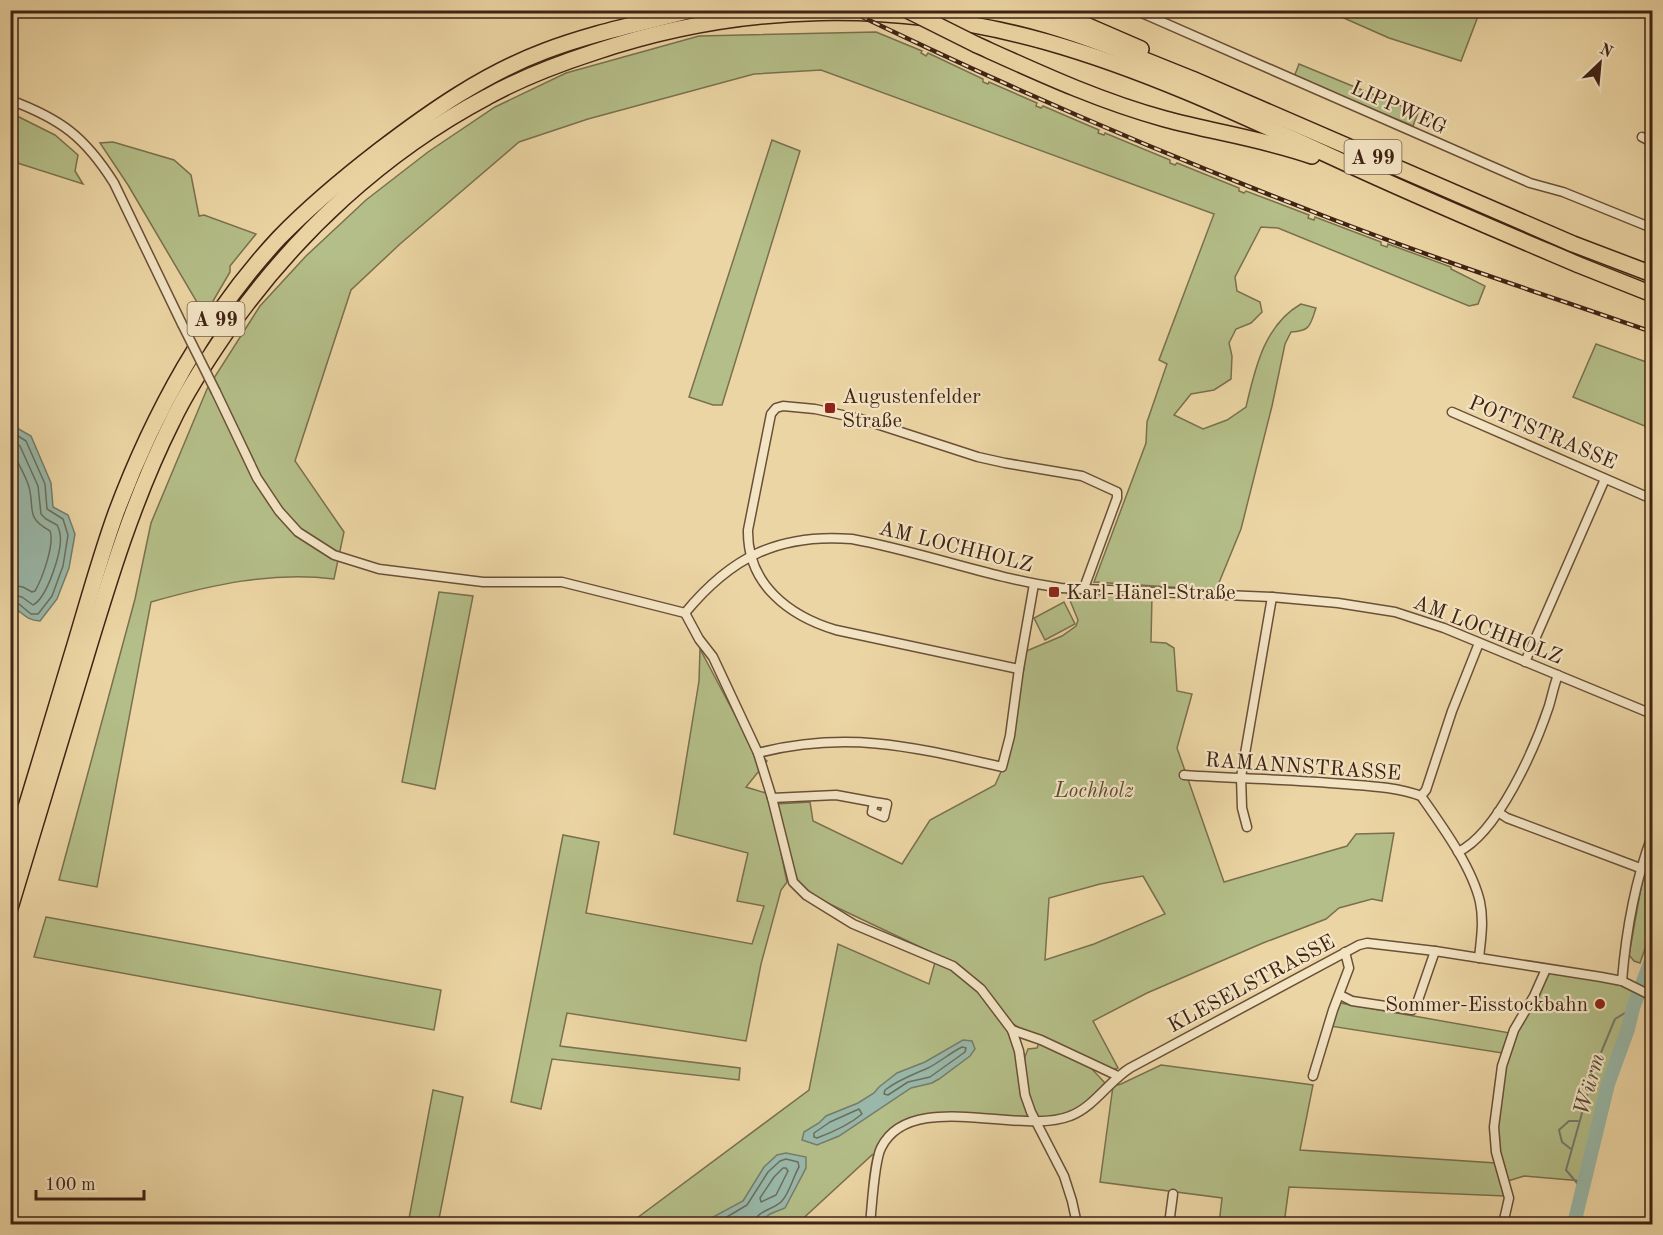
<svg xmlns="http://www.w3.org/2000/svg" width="1663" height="1235" font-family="'Old Standard TT',serif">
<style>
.green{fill:#b4be88;stroke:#7a704e;stroke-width:1.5;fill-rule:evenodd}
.water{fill:#99b8a9;stroke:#757c6d;stroke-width:1.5}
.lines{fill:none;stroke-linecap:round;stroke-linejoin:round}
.shore{stroke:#6c6e5e;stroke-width:1.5}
.stream{stroke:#757c6d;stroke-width:2}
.river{stroke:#99b8a9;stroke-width:14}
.minor-casing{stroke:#6a5038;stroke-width:11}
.motorway-casing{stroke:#3f2314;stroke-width:18}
.minor{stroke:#f3e4c4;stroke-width:8}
.motorway{stroke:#ecd5a4;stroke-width:15}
.rail-casing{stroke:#3f2314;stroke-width:4.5}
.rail{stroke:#f3e4c4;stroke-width:2;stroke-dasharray:7;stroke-linecap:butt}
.minor-bridge-casing{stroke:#6a5038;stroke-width:11;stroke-linecap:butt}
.motorway-bridge-casing{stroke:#3f2314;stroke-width:18;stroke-linecap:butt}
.minor-bridge{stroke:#f3e4c4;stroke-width:8}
.motorway-bridge{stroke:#ecd5a4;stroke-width:15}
.poi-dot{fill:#8f2418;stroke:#f3e4c4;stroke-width:2}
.labels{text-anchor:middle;stroke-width:4.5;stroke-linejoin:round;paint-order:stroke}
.shield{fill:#f3e4c4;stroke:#755d49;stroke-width:1.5}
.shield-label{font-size:20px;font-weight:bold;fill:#3f2314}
.street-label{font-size:21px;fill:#3f2314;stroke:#f3e4c4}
.poi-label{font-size:21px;fill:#3f2314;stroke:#f3e4c4;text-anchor:start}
.park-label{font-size:21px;font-style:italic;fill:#5c4a31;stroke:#f3e4c4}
.water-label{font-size:22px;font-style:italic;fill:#564839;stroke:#f3e4c4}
</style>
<rect width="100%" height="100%" fill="#ecd5a4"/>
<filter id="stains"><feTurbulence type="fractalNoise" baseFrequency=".00333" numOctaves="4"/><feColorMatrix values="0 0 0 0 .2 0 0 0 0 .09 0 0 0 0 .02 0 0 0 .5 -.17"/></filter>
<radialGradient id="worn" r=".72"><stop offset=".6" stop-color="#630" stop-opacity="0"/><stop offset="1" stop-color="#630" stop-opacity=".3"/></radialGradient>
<g class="green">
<path d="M1328 11H1480L1461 61 1389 38Z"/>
<path d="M876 32 922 51 921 53 926 56 928 53 983 79V82L988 84 989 82 1037 103 1036 106 1041 108 1043 106 1099 130 1098 133 1104 135 1105 133 1170 160V163L1175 165 1177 163 1239 188V191L1244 193 1246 191 1309 215 1308 218 1314 220 1315 217 1381 242V245L1387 247 1388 244 1451 267V269L1485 286 1478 304 1469 306 1278 228 1261 227 1235 277 1237 291 1260 302 1262 312 1251 323 1236 329 1229 343 1232 356 1231 379 1214 390 1191 394 1174 415 1203 429 1227 420 1246 407C1255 369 1264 325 1301 304L1316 308C1310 325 1311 331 1291 332L1285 344 1272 406 1241 529 1216 590 1094 582 1146 443 1147 422 1167 364 1159 360 1214 214 821 70 754 74 588 119 519 142 400 244 351 290 295 461 344 532 334 579C272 571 211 585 151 602L97 887 59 880 135 599 151 523 207 389 260 306 306 256 366 200 428 152 495 107 566 73 699 36Z"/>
<path d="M1299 64 1418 113 1413 126 1294 77Z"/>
<path d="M11 113 55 135 78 155 75 171 83 184 11 161Z"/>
<path d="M772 140 800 151 722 405H713L689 397Z"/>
<path d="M113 142 174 160 191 175 199 216 204 215 256 234 230 266V272L209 308 198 304 128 185 100 143Z"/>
<path d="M1596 344 1652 364V429L1573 397Z"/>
<path d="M439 592 473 596 435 789 402 782Z"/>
<path d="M1067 593 1152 596 1151 642 1166 643 1174 648 1177 691 1192 694 1177 748 1224 882 1347 846 1356 834 1394 833 1382 901 1372 899 1339 908 1326 919 1263 943 1147 993 1093 1021 1118 1068 1111 1071 1024 1031 1012 1023 999 1007 1010 1033 1032 1119C1005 1117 925 1107 904 1122 894 1130 885 1143 877 1153L872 1155 797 1224H629L809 1090 838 944 929 984 937 955 819 899 798 883 776 804 810 802 813 821 902 864 930 820 995 785 1009 754 1024 652 1062 636 1076 626 1078 620ZM1143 876 1165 914 1094 944 1045 960 1049 898 1100 884Z"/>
<path d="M1064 602 1075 624 1045 640 1034 618Z"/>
<path d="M700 649 752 747 767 761 746 787 769 794 787 882 781 890 761 964 746 1041 567 1013 560 1046 740 1068 739 1080 552 1059 541 1109 511 1102 563 835 599 842 586 913 752 944 764 906 737 901 748 853 674 834 699 681Z"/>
<path d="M1652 846V929L1640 963 1634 961 1629 955 1644 871Z"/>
<path d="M46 917 441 990 434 1030 34 957Z"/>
<path d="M1549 971 1626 985 1639 993 1612 1066 1582 1181 1524 1176 1508 1181 1499 1148 1498 1127 1505 1062 1513 1035Z"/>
<path d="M1340 1003 1510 1033 1502 1053 1330 1026Z"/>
<path d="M1039 1043 1091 1068 1105 1083C1080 1109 1076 1114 1038 1120 1030 1098 1017 1070 1028 1049L1037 1048Z"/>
<path d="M1161 1065 1313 1085 1300 1150 1496 1163 1505 1196 1289 1187 1284 1224H1219L1222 1198 1100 1182 1113 1086 1121 1084Z"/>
<path d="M433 1090 463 1097 438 1224H408Z"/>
</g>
<g class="water">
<path d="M10 424 31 436 51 483 53 507 68 515 75 534 69 568 57 599 40 621C23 620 24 611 11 607Z"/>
<path d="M963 1040 972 1041 975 1049 970 1056 939 1079 932 1083 911 1088 839 1136 817 1145 802 1140 804 1132 819 1123 826 1116 858 1103 874 1093 879 1087 897 1073 925 1062Z"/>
<path d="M786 1153 806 1157V1168L785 1208 770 1214 757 1224H708L713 1217 743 1201 764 1167 777 1155Z"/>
</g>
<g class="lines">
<g class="shore">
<path d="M10 431 26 441 45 484 47 509 63 519 68 535 63 566 52 596 38 614H31L19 604 10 602"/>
<path d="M10 439 20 446 38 486 41 514 46 519 57 525C58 526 60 533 60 534 63 550 47 598 33 605L22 597 10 594"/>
<path d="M10 450 13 452C18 464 26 476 29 487 35 510 25 517 50 531 55 544 42 579 35 591L32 592 23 587 10 585"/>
<path d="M962 1047 966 1048 965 1052 930 1077 908 1082 888 1095 884 1094 885 1090C898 1080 912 1075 928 1068 940 1062 950 1053 962 1047Z"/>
<path d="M859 1109 862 1114C849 1125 833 1132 817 1138L814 1137V1133L830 1122Z"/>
<path d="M783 1168H786L788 1171 776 1195 761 1202 760 1198 774 1177Z"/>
<path d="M715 1224 747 1205 768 1172 780 1161 786 1159 798 1162 799 1167C793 1177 790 1192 782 1201 774 1210 756 1210 754 1224"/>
</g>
<g class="stream">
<path d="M1571 1149 1562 1142 1559 1130 1569 1121H1578"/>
<path d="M1582 1189 1566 1170 1595 1067 1615 1019 1633 1008"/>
</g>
<path class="river" d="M1574 1224 1608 1084 1628 1029 1633 1008 1652 958"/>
<g class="minor-casing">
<g id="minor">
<path d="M1135 10 1530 183 1563 192 1652 228"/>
<path d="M10 100C61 119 85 137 114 183L182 324"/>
<path d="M1642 137 1652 142"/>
<path d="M216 392 257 478 279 511 298 532 334 555 379 569 483 582H562L685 613"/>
<path d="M1452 412 1652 499"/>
<path d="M685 613C731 557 779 533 852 539 923 552 990 578 1061 588L1272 597 1338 603 1395 612 1444 628 1652 714"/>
<path d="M685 613 699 639 713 657 758 753 772 798 793 882 806 895 853 924 953 966 981 989 1012 1030 1019 1051 1025 1095 1031 1112 1064 1176 1072 1201 1077 1224"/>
<path d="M1525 662 1605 479"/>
<path d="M1019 669 836 630C789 616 747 584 748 530L771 414 776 408 783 406 815 409 861 419 978 457 1005 463 1082 476 1117 492V498L1084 588"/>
<path d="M758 753C848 730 914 747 1002 767L1010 736 1019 669 1034 584"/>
<path d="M1184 775C1237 779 1291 779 1344 784 1370 786 1397 787 1421 796 1442 826 1472 867 1480 902 1484 921 1481 939 1479 958"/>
<path d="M1421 796 1426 790 1452 711 1479 643"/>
<path d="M772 798 836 795 874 802 872 812 884 817 887 804 874 802"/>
<path d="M1498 812 1507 818 1640 868"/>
<path d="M1247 827 1242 808 1241 777 1272 597"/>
<path d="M1458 852C1498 833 1535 748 1549 706 1552 696 1554 685 1558 675"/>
<path d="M1622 981C1626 931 1634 884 1652 836"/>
<path d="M1340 995 1352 1001 1412 1010 1416 1006 1435 951"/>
<path d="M1012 1030 1041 1040 1118 1076"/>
<path d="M1313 1076 1333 1010 1349 968 1345 952"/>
<path d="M870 1224C872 1207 874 1162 881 1148 910 1088 1021 1136 1070 1116 1094 1107 1109 1081 1130 1068L1359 945 1367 943 1435 951 1601 977 1622 981 1652 996"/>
<path d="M1169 1224 1173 1194"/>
<path d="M1503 1224 1509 1198 1496 1152 1494 1127 1502 1066 1514 1030 1534 996 1546 969"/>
</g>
</g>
<g class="motorway-casing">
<g id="motorway">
<path d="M981 10C1054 21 1124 52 1192 79L1573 244 1652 274"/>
<path d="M1051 10 1141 49"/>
<path d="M977 45C1039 73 1099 101 1165 119 1213 132 1264 139 1312 156"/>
<path d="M10 859C31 792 51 725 71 658 86 609 99 560 116 513 153 414 207 315 279 238 310 206 345 177 380 150 431 111 484 74 545 51 592 33 642 23 691 10"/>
<path d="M10 908C34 830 57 751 81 673 107 587 132 502 172 422 187 390 207 360 227 331 294 235 383 152 487 97 521 78 558 64 595 52 743 2 897 0 1047 42 1153 72 1254 121 1354 167 1428 201 1504 233 1579 265L1652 294"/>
</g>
</g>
<use href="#minor" class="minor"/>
<use href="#motorway" class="motorway"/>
<g class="rail-casing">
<path id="rail" d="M848 10C998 83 1151 149 1306 209 1420 254 1537 292 1652 332"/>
</g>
<use href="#rail" class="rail"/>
<g class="minor-bridge-casing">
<path id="minor-bridge" d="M182 324 216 392"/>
</g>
<g class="motorway-bridge-casing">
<path id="motorway-bridge" d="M907 10 977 45"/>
</g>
<use href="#minor-bridge" class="minor-bridge"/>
<use href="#motorway-bridge" class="motorway-bridge"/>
</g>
<g class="poi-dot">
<rect x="824" y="402" width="12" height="12" rx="3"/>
<rect x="1048" y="586" width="12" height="12" rx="3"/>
<circle cx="1600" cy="1004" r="6"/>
</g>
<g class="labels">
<g class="shield">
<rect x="1344.5" y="140" width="57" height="34" rx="4.5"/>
<rect x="187.5" y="302" width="57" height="34" rx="4.5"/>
</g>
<g class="shield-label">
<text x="1373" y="164">A 99</text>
<text x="216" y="326">A 99</text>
</g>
<g class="street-label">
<text transform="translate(1399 107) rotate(24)" y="7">LIPPWEG</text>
<text transform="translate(1543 432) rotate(23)" y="7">POTTSTRASSE</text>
<text transform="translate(956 546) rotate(14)" y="7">AM LOCHHOLZ</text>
<text transform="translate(1488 629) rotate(21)" y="7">AM LOCHHOLZ</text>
<text transform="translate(1303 766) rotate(4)" y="7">RAMANNSTRASSE</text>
<text transform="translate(1251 983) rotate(-28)" y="7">KLESELSTRASSE</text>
</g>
<g class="poi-label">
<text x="842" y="403">Augustenfelder<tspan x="842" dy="24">Straße</tspan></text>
<text x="1066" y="599">Karl-Hänel-Straße</text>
<text x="1588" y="1011" text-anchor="end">Sommer-Eisstockbahn</text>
</g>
<g class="park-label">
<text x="1094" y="797">Lochholz</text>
</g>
<g class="water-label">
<text transform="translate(1588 1084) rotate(-74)" y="8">Würm</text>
</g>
</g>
<rect width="1663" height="1235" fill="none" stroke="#ecd5a4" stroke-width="36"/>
<rect x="12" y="12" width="1639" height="1211" fill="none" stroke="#3f2314" stroke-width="3"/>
<rect x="18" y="18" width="1627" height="1199" fill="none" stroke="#3f2314" stroke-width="1.5"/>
<g transform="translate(1600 63) rotate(26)" stroke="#f3e4c4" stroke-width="4.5" paint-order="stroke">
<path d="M0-4.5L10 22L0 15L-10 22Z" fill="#3f2314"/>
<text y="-9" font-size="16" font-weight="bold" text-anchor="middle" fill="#3f2314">N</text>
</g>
<path d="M36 1190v9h108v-9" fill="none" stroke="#3f2314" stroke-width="3"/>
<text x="45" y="1190" font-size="18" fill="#3f2314" stroke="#f3e4c4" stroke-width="4.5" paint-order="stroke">100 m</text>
<rect width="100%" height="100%" filter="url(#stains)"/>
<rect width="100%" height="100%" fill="url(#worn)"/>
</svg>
